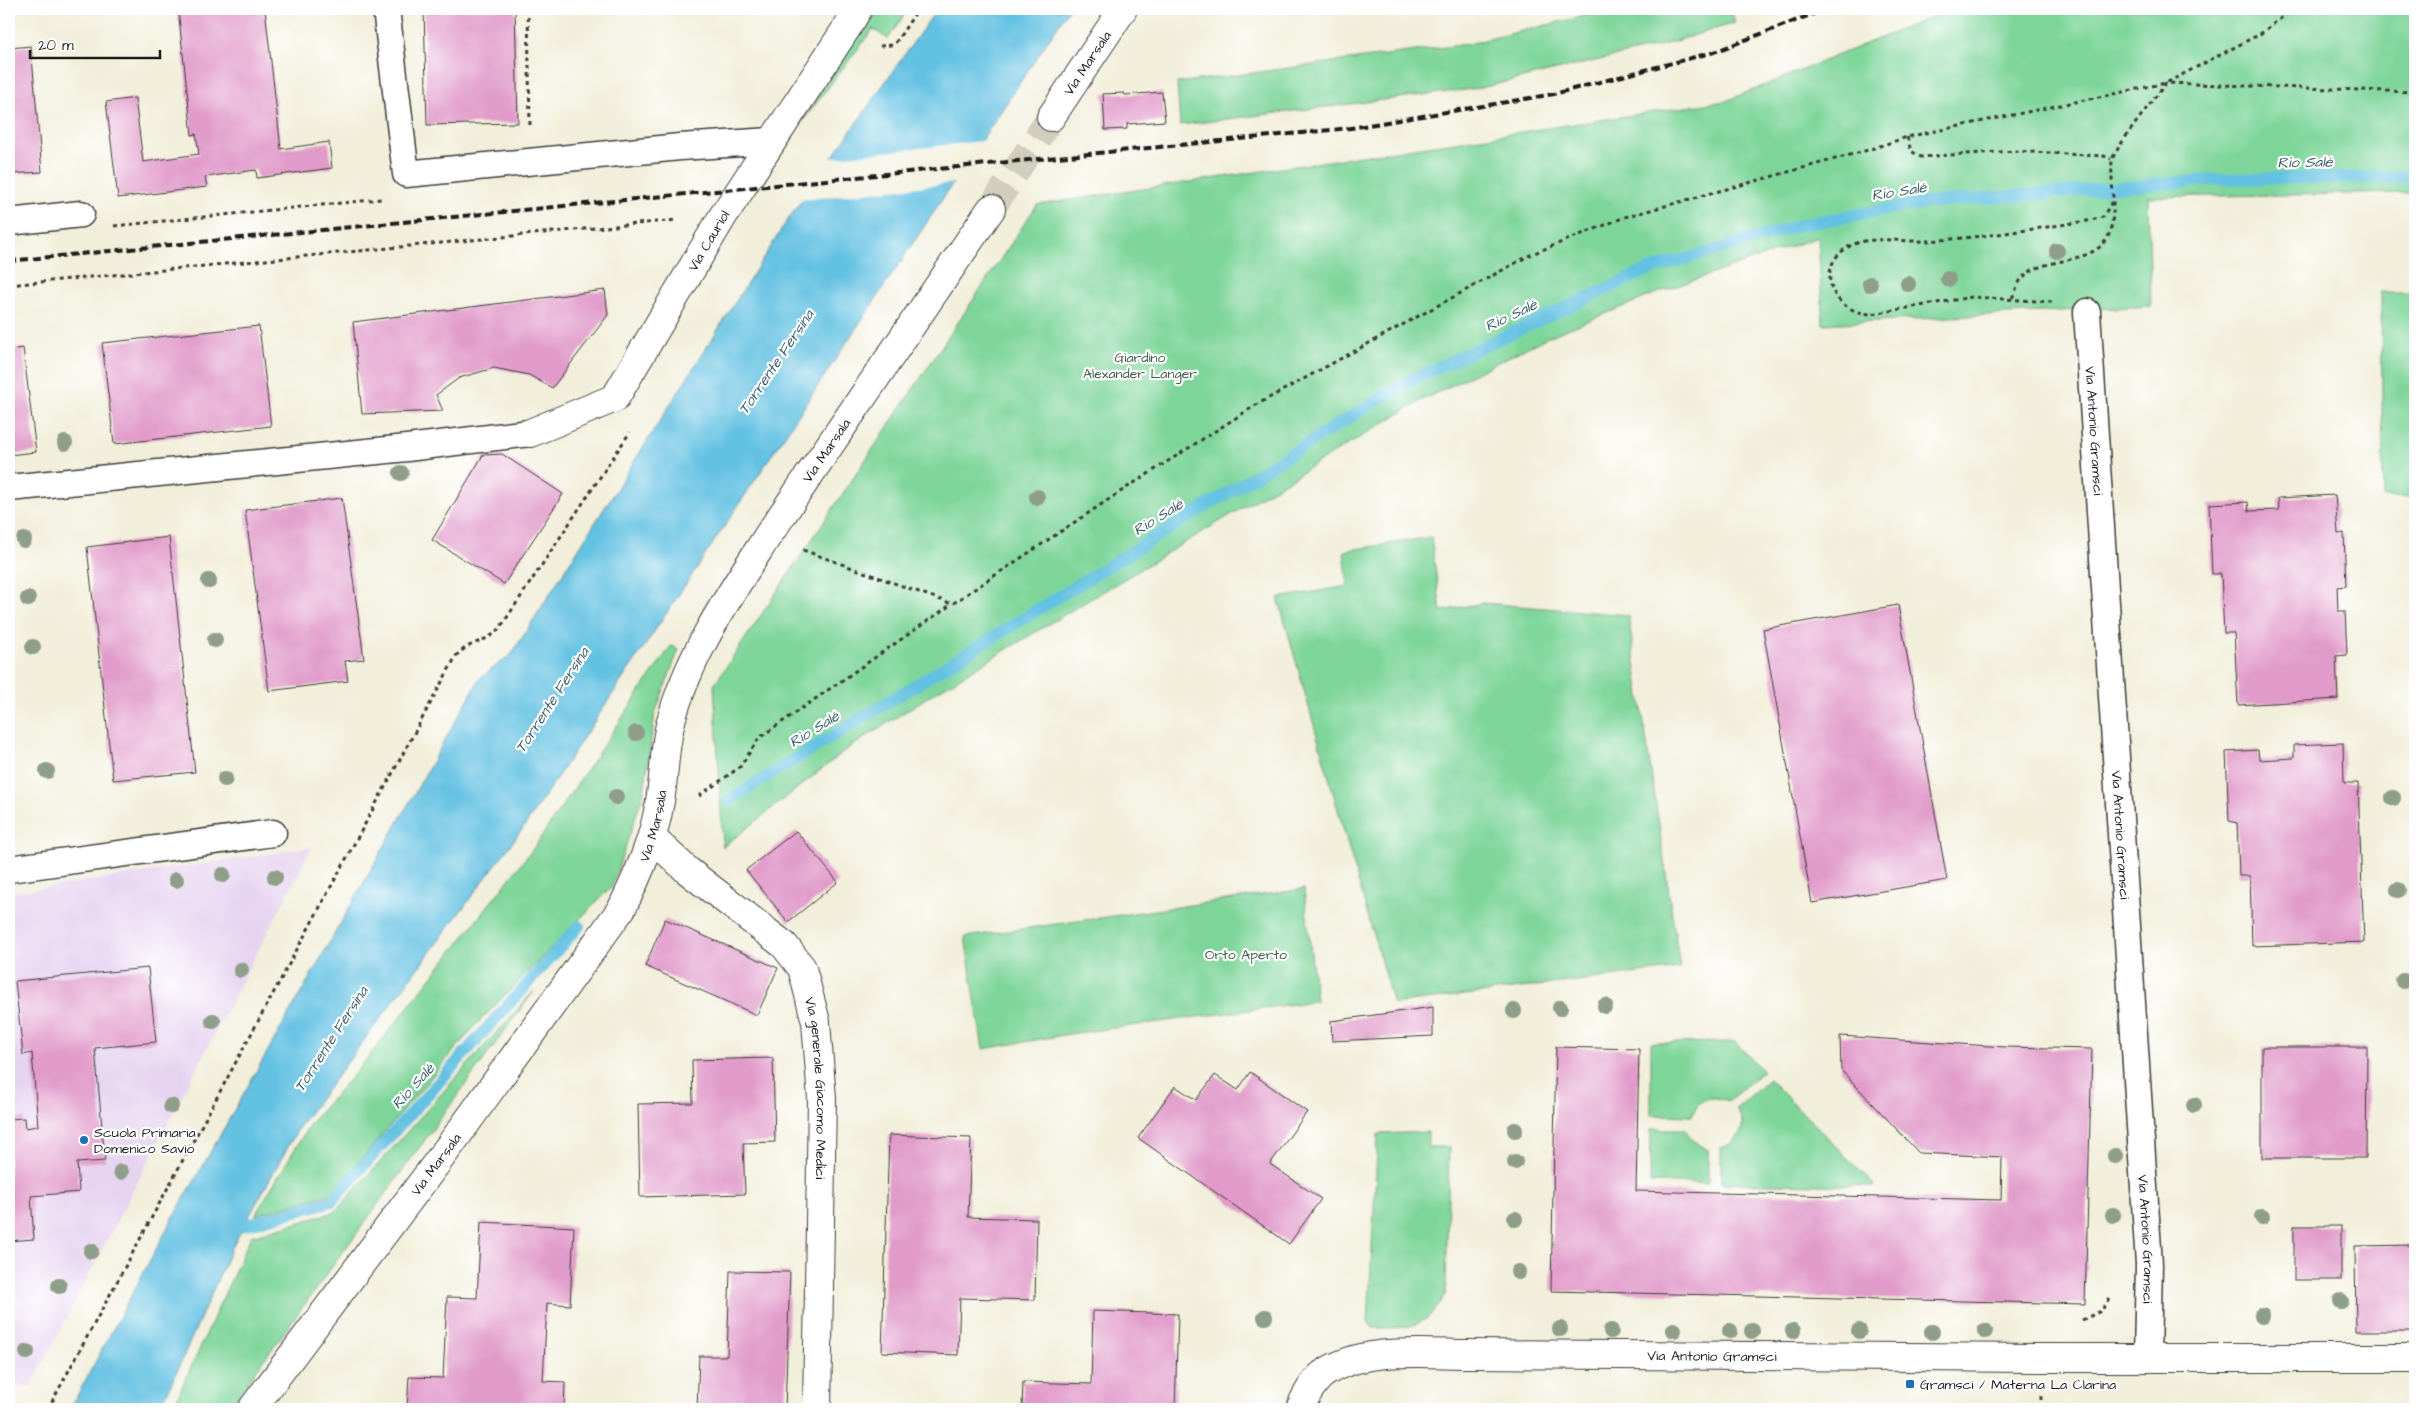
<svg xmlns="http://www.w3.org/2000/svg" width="2424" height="1418" font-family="'Architects Daughter',sans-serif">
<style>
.built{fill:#e6d3f0}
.green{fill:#7ed59a;stroke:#4d785b}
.water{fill:#64c1e2;stroke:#406e7f}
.pier{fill:#f1eed9}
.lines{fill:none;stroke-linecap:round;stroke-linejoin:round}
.stream{stroke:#64c1e2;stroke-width:12}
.building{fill:#e19bca}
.minor-tunnel{stroke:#d1cebd;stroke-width:28;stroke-dasharray:28 14;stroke-linecap:butt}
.service-casing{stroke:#3c3c38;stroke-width:29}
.minor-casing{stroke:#3c3c38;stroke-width:30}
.path{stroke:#3c3c38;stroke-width:3;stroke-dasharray:4 4;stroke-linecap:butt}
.service{stroke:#fff;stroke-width:26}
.minor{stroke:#fff;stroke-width:28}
.rail{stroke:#1c1c1c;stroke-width:4;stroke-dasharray:8 4;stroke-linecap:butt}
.tree{fill:#8f9e89}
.poi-dot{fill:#1f6fb2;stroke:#fff;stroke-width:2}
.labels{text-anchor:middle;stroke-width:4.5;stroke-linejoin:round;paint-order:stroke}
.street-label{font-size:14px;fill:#1c1c1c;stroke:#fff}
.park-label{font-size:14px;fill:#3e5d48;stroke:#fff}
.poi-label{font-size:14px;fill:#1c1c1c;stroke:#fff;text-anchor:start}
.water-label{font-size:15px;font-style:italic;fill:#395e6b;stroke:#fff}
</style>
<rect width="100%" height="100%" fill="#fff"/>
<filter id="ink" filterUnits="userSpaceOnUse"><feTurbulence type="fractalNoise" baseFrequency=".02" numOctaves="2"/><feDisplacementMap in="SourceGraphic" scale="10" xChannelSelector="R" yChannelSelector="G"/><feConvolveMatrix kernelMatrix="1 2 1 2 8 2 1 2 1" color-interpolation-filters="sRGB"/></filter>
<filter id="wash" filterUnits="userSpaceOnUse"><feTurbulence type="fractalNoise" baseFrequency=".0096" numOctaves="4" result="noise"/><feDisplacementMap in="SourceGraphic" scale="20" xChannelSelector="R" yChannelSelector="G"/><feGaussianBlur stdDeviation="1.12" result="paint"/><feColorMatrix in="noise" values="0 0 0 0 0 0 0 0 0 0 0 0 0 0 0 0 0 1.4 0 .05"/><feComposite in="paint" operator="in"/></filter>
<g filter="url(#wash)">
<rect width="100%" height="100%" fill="#f1eed9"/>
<path class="built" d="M312 847 31 1386 9 1388V893Z"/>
<g class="green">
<path d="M872 9H908L888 39 873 29 801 123Z"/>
<path d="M1613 9H1731L1735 23 1659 46 1480 88 1180 125 1177 83 1468 44Z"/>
<path d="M1951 9H2415V193L2148 197 2151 306 1823 324 1818 237 1660 292 1550 336 1422 400 929 696 846 750 723 847 714 685 1037 205 1726 101Z"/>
<path d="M2381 292H2415V497H2383Z"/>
<path d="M1431 537 1441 611 1483 603 1628 615 1680 968 1393 1004 1278 598 1348 586 1344 551Z"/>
<path d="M671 646 679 649 655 713 644 792 612 886 475 1026 332 1194 255 1215 310 1124 362 1065 533 849Z"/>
<path d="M1304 889 1316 1001 1070 1034 983 1049 965 937Z"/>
<path d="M534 991 228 1409H172L251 1236 335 1212Z"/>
<path d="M1735 1042 1763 1071 1728 1101C1712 1094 1697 1099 1692 1116L1651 1115V1043Z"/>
<path d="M1769 1079 1875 1186 1721 1183V1148L1731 1144 1742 1130V1119L1736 1109Z"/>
<path d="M1651 1129H1685L1692 1140 1708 1150V1183H1650Z"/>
<path d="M1428 1132V1147H1449L1446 1293C1427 1329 1410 1328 1373 1328L1368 1322 1378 1134Z"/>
</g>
<path class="water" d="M937 9H1069L526 824 299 1127 232 1247 160 1409H70L169 1225 480 678 511 655 787 221Z"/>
<path class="pier" d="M982 141 954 183 800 200 830 158Z"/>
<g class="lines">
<g class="stream">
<path d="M729 800 1409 381 1645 271 1804 224 1924 203 2222 179 2415 177"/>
<path d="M230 1229 332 1201 579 926"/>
</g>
</g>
<g id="blocks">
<g class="building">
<path d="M178 9H265L281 149 329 142 332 168 257 178 256 170 205 177 207 187 118 198 106 102 135 98 143 162 199 154 196 134 192 135Z"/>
<path d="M424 9H515L518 123 427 125Z"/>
<path d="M31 46 42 172 9 174V48Z"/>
<path d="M1162 92 1165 121 1127 124V129L1105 130 1103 94 1124 93 1125 95Z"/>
<path d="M605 290 608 315 552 388 529 375 494 368 459 378 436 395 443 411 362 414 353 322Z"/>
<path d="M259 326 271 426 114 444 102 343Z"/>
<path d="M23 348 36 452 9 455V350Z"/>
<path d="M502 454 563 494 504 584 432 540 483 455Z"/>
<path d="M2335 495 2338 534 2344 533 2346 586 2337 587 2338 611H2345L2347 655 2336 656 2338 699 2238 705 2234 633H2224L2221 574H2212L2209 504 2248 502 2249 511 2279 510 2278 498Z"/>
<path d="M342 498 364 659 345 661 348 681 269 691 245 510Z"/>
<path d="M169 537 195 772 113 780 87 547Z"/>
<path d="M1898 605 1947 880 1812 903 1763 629Z"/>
<path d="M2343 743 2344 783H2358L2364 942 2252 946 2250 876H2239L2237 823 2229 821 2226 752 2258 750 2259 760 2294 758V745Z"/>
<path d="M796 831 838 882 788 922 746 870Z"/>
<path d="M665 919 778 968 757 1015 645 966Z"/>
<path d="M148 968 156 1042 95 1048 105 1161 77 1163 79 1192 31 1196 34 1239 9 1241V1119L24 1118 25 1128 38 1126 32 1053 23 1055 15 981Z"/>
<path d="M1433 1007V1036L1332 1041 1331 1021Z"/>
<path d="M1840 1036 2005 1047 2092 1049 2085 1304 1551 1291 1556 1047 1639 1049 1636 1191 2001 1200 2002 1157 1919 1153 1841 1070Z"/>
<path d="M2262 1047H2367L2366 1158H2262Z"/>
<path d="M773 1058 775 1142 743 1143 745 1194 640 1197 638 1104 693 1103 692 1060Z"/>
<path d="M1250 1072 1307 1112 1270 1164 1321 1199 1289 1244 1138 1138 1175 1086 1196 1100 1215 1075 1238 1090Z"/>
<path d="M889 1135 971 1138 968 1217 1037 1219 1035 1300 960 1298 958 1355 882 1352Z"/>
<path d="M481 1222 574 1227 570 1305 547 1303 543 1381 565 1382 564 1409H407L409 1377 443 1378 447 1297 477 1298Z"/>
<rect x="2294" y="1226" width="47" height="54"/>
<path d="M2415 1245V1331H2356L2355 1246Z"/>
<path d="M730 1271 790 1272 785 1409H697L699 1356H727Z"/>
<path d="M1093 1311 1178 1314 1175 1409H1022L1023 1382 1091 1384Z"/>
</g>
</g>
</g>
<g filter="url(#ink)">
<use href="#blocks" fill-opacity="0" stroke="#3c3c38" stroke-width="1"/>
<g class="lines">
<path class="minor-tunnel" d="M991 209 1051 117"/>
<g class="service-casing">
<g id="service">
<path d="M386 9 406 174 680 147 772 141"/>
<path d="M9 222 81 214"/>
<path id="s1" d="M2087 312 2149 1264 2147 1358"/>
<path d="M9 488 407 448 530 433"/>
<path d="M9 869 273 833"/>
</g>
</g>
<g class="minor-casing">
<g id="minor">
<path id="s2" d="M1051 117 1123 9"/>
<path id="s3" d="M530 433 615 398 723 216 848 26 858 9"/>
<path id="s4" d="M652 838 688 871 784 945 802 968 816 1022 822 1099 817 1409"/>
<path id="s5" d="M252 1409 451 1144 622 908C639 873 654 839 660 801 665 772 664 742 673 714 692 650 731 593 767 537L991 209"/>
<path id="s6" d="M1300 1409C1304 1398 1313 1382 1323 1374 1364 1346 1424 1354 1471 1354L2043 1358H2415"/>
</g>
</g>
<g class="path">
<path d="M528 9 530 126"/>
<path d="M880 46 891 45 896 42 918 9"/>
<path d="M1907 137 1911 151 1921 157 2013 151 2104 156 2111 159"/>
<path d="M114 226 381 199"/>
<path d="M9 285 677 220"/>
<path d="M2012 298C2015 292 2017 286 2020 281 2036 257 2081 266 2103 244 2120 226 2110 184 2112 161 2112 152 2157 95 2166 83L2415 92"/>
<path d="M2052 302 1972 297 1872 314C1825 313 1812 256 1860 242 1878 237 1906 242 1925 241 1979 238 2033 229 2087 221L2103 217 2113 200"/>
<path d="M803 550 952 604 1123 490 1256 405 1532 254 1625 217 1868 150 1907 137 2166 83 2260 34 2293 9"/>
<path d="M699 796 740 767 759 738 952 604"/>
<path d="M2082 1320 2101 1311 2110 1299"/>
<path d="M2041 1396V1409"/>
<path d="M48 1409 456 656C472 639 486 644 500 628L630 432"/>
</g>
<use href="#service" class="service"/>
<use href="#minor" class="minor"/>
<path class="rail" d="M9 261 1351 128 1554 94 1714 52 1826 9"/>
</g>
<g class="tree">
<circle cx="2057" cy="251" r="8"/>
<circle cx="1948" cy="279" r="8"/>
<circle cx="1870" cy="284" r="8"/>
<circle cx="1908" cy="284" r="8"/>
<circle cx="65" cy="443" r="8"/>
<circle cx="401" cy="473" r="8"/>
<circle cx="1037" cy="497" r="8"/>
<circle cx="24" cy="540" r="8"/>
<circle cx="209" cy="581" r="8"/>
<circle cx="28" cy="599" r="8"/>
<circle cx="215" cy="640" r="8"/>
<circle cx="33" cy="647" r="8"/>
<circle cx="636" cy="733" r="8"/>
<circle cx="47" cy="771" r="8"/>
<circle cx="225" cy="779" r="8"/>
<circle cx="616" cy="797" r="8"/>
<circle cx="2393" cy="798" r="8"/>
<circle cx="223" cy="875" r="8"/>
<circle cx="275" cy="877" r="8"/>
<circle cx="176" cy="880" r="8"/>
<circle cx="2398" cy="890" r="8"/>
<circle cx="241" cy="970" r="8"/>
<circle cx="2403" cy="981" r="8"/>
<circle cx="1605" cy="1006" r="8"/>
<circle cx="1560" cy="1008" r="8"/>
<circle cx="1514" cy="1011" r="8"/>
<circle cx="213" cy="1021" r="8"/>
<circle cx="2194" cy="1105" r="8"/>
<circle cx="171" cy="1106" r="8"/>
<circle cx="1515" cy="1130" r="8"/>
<circle cx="2115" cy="1156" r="8"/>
<circle cx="1515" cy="1162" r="8"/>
<circle cx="121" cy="1172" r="8"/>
<circle cx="2113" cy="1215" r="8"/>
<circle cx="2262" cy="1217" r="8"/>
<circle cx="1515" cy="1219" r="8"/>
<circle cx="91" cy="1251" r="8"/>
<circle cx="1518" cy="1272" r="8"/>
<circle cx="59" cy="1286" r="8"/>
<circle cx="2341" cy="1301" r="8"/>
<circle cx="2262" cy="1316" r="8"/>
<circle cx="1265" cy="1317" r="8"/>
<circle cx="1560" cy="1329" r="8"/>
<circle cx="1674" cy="1330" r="8"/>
<circle cx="1611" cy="1331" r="8"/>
<circle cx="1730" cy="1331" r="8"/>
<circle cx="1752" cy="1331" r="8"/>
<circle cx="1793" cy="1331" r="8"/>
<circle cx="1859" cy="1331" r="8"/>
<circle cx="1985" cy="1331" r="8"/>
<circle cx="1932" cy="1332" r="8"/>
<circle cx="27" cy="1352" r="8"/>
</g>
</g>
<g class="poi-dot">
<circle cx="84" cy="1140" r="5"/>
<rect x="1905" y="1379" width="10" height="10" rx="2.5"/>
</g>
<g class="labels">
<g class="street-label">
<text dy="5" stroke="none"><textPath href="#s2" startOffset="65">Via Marsala</textPath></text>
<text dy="5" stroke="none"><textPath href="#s3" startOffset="275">Via Cauriol</textPath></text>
<text dy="5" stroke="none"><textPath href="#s1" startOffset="119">Via Antonio Gramsci</textPath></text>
<text dy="5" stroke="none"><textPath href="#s5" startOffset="1131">Via Marsala</textPath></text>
<text dy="5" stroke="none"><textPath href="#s5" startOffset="711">Via Marsala</textPath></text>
<text dy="5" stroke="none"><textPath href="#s1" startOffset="524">Via Antonio Gramsci</textPath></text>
<text dy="5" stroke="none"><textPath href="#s4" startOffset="321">Via generale Giacomo Medici</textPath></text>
<text dy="5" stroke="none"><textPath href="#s5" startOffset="306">Via Marsala</textPath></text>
<text dy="5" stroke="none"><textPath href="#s1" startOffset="929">Via Antonio Gramsci</textPath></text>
<text dy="5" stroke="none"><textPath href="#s6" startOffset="435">Via Antonio Gramsci</textPath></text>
</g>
<g class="park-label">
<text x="1140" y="362">Giardino<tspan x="1140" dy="16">Alexander Langer</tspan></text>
<text x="1246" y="959">Orto Aperto</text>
</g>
<g class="poi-label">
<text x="94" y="1137">Scuola Primaria<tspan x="94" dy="16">Domenico Savio</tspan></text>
<text x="1920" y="1389">Gramsci / Materna La Clarina</text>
</g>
<g class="water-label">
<text transform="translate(2305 162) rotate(-1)" y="5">Rio Salé</text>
<text transform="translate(1899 191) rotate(-9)" y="5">Rio Salé</text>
<text transform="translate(1511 315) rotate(-25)" y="5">Rio Salé</text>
<text transform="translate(776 362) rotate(-56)" y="5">Torrente Fersina</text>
<text transform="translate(1158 517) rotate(-32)" y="5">Rio Salé</text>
<text transform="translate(552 700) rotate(-57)" y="5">Torrente Fersina</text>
<text transform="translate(814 729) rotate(-32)" y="5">Rio Salé</text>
<text transform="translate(331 1039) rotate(-57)" y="5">Torrente Fersina</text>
<text transform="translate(413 1086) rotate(-48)" y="5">Rio Salé</text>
</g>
</g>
<rect width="2424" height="1418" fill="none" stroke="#fff" stroke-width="30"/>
<path d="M30 50v8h130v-8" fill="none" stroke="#1c1c1c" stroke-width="2.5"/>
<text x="38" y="50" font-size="15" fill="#1c1c1c" stroke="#ffffff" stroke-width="4" paint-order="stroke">20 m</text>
</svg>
